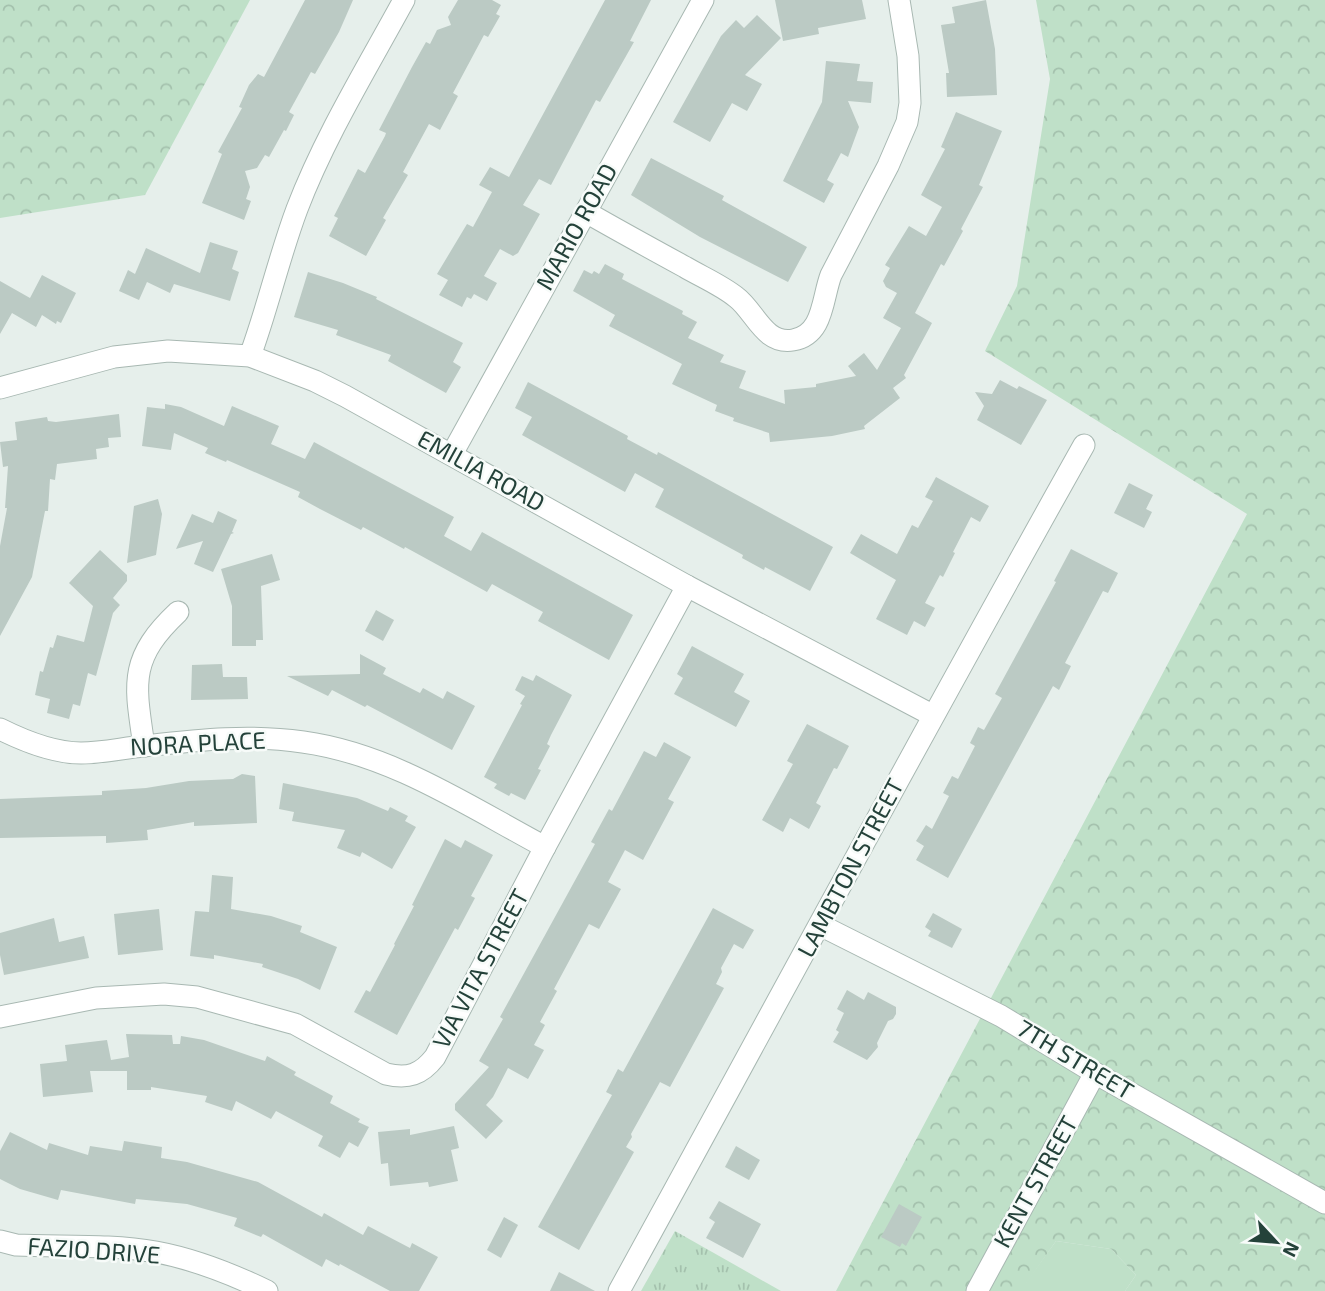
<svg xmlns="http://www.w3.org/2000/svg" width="1325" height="1291" font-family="'Exo 2',sans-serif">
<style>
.grass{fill:#bfe0c8}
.forest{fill:url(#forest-crowns)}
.park{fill:url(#park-tufts)}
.building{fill:#bbcac4}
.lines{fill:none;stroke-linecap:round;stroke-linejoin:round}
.minor-casing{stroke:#a8b8b2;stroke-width:23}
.minor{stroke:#fff;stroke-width:21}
.labels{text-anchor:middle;stroke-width:5;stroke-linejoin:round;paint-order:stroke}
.street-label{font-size:24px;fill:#24423a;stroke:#f7fbf9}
</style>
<defs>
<pattern id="forest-crowns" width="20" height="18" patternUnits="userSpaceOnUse" patternTransform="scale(1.75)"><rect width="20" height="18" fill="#bfe0c8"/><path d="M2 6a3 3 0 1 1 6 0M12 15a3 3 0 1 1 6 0" fill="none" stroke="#a4c1ad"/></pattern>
<pattern id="park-tufts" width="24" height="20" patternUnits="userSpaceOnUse" patternTransform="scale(1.75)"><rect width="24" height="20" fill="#bfe0c8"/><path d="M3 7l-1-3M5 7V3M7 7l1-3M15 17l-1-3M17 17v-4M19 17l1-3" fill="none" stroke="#a4c1ad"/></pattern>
</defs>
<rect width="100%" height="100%" fill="#e6efeb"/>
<path class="grass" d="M1056 1241 1111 1249 1136 1275 1125 1291H1020Z"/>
<g class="forest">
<path d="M0 0H250L145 195 0 218Z"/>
<path d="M1036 0H1325V1291H1125L1136 1275 1111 1249 1056 1241 1021 1291H836L1247 514 985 351 1017 286 1050 79Z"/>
</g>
<path class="park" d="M675 1231 781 1291H641Z"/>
<g class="building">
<path d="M305 0H353L339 32 315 74 311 72 289 112 294 115 286 131 284 130 269 157 265 155 257 168 245 171 250 187 246 199 251 201 244 220 202 203 222 154 218 152 242 108 239 107 249 85 258 74 264 77Z"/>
<path d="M458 0H492L501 5 496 14 500 16 488 37 484 35 453 93 458 96 440 130 429 124 403 172 408 175 383 218 386 220 366 256 329 236 338 218 334 216 358 169 365 173 385 136 386 133 379 130 412 67 426 42 430 44 437 30 451 25 448 17Z"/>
<path d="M605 0H651L630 41 634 42 600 102 596 100 551 185 539 179 523 205 540 214 518 253 513 256 500 249 484 276 497 283 487 301 474 294 471 299 467 297 462 307 439 295 448 280 437 274 467 224 473 227 492 192 479 185 490 167 509 177Z"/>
<path d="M775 0H862L866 19 818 28 819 34 783 41Z"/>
<path d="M986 0 995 49 997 95 947 97 946 73H949L941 25 955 23 952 7Z"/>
<path d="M757 15 781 38 745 75 762 84 747 111 732 103 710 142 673 122 721 36 736 20 744 28Z"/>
<path d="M826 61 860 64 857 81 873 82 871 103 848 101 859 127 848 157 841 153 827 180 834 184 824 203 783 181 822 102Z"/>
<path d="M956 112 1002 131 979 185 983 187 961 229 963 231 944 266 941 264 915 313 932 323 904 375 906 378 893 388 900 398 864 426 865 429 832 436 770 442 769 433 733 421 734 418 715 411 717 405 672 384 682 364 609 326 615 315 573 291 584 270 592 274 594 271 599 274 605 264 624 274 622 279 683 311 682 314 697 322 688 338 724 355 720 362 746 371 739 388 785 404 784 390 816 387V384L856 376 848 366 864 353 877 370 901 328 883 318 897 293 886 287 883 281 890 268 885 265 909 226 926 236 942 207 921 195 945 149 941 147Z"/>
<path d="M651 158 724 196 722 200 807 247 788 282 700 237 631 195Z"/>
<path d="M210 242 238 251 232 269 239 272 230 301 174 284 170 293 147 282 139 300 119 291 128 270 135 274 146 248 200 273Z"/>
<path d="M308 272 343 283 377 297 376 299 463 343 453 362 461 367 446 393 388 361 391 355 336 335 338 330 294 317Z"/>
<path d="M42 275 76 293 61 323 57 321 56 324 42 315 36 327 12 313 0 334V281L30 298Z"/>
<path d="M1000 380 1017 389 1019 386 1047 400 1021 445 977 420 984 406 975 392 992 394Z"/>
<path d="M528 382 628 436 627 439 657 455 658 452 833 547 810 591 765 567 764 570 742 558 743 555 655 507 664 489 635 473 625 492 522 435 532 417 515 408Z"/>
<path d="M165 404 181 407 224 426 232 406 279 426 271 444 305 459 314 442 454 517 444 536 471 551 482 532 633 615 609 660 538 621 543 612 492 584 487 592 405 547 404 549 363 527 361 530 320 509 298 497 300 492 227 460 226 462 205 453 208 448 174 433 171 450 142 446 147 407 165 409Z"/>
<path d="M119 414 121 437 108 438 109 447 96 449 97 459 57 464 55 480 50 479 48 511H45L32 577 0 636V546L7 508H5L8 466 3 467 0 442 17 440 15 422 47 417 48 421 56 422Z"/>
<path d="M936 477 989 506 980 522 971 517 953 552 955 553 943 577 940 575 925 603 935 608 925 627 914 621 907 635 876 619 896 580 850 553 861 534 897 554 912 525 918 528 933 501 925 497Z"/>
<path d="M1129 483 1153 495 1146 509 1152 512 1144 528 1114 513Z"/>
<path d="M158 499 162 514 156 555 127 563 134 506Z"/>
<path d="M218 511 237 520 232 532 234 533 231 534 213 572 194 564 203 541 176 549 192 514 213 523Z"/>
<path d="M1071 549 1118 573 1108 593 1103 591 1065 663 1071 666 1059 690 1053 686 948 878 916 860 924 846 916 841 926 825 932 829 949 796 943 793 952 776 958 779 975 746 970 743 978 727 984 730 1002 698 995 694 1056 582 1054 581Z"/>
<path d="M100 550 127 575V581L113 598 120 605 113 613 96 676 88 673 80 706 73 704 69 719 47 713 50 699 35 695 40 671 43 672 50 647 53 648 57 635 84 642 93 606 69 583Z"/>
<path d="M272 554 280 580 261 586 263 640H256V646H232V606L221 569Z"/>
<path d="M376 610 394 620 383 641 365 631Z"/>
<path d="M692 646 744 674 734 692 750 701 736 727 674 694 683 678 677 674Z"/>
<path d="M360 654 386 668 383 674 420 693 423 688 443 699 447 691 475 706 452 750 367 705 365 707 332 690 328 696 287 676 360 674Z"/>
<path d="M222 664 223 677H247L248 699 191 700 192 665Z"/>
<path d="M536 675 572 695 551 735 547 744 550 746 538 769 541 770 525 800 511 793 509 796 494 788 497 784 484 777 522 705 520 704 525 696 515 690 522 676 533 681Z"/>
<path d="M807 724 849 746 837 769 834 768 816 803 821 806 809 829 790 818 783 832 762 820 793 764 787 761Z"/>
<path d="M664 742 691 757 668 799 674 802 643 860 625 850 608 882 621 889 599 929 589 924 554 989 557 991 540 1022 545 1025 534 1045 544 1050 528 1079 508 1068 493 1097 486 1105 503 1121 486 1139 455 1110V1104L489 1067 479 1061 503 1019 500 1017 595 844 591 842 609 809 612 811 644 751 656 757Z"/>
<path d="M242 774 255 776 257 823 194 826V822L147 830 148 840 106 843V836L0 838V799L102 795V791L146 788 189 781 233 779Z"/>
<path d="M283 783 357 798 388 811 390 807 408 816 405 821 416 827 392 869 362 852 360 857 337 848 345 830 292 821 294 812 279 809Z"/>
<path d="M445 839 461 848 465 840 493 855 471 896 475 898 458 930 455 928 397 1035 354 1012 366 990 370 992 395 945 394 944 414 906 412 905Z"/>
<path d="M212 875 233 877 231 909 271 916 302 926 300 932 337 947 320 990 298 979 262 967 263 964 214 955V959L190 956 195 911 209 912Z"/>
<path d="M713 908 754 930 743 949 734 944 721 968 722 972 716 984 724 988 670 1087 660 1082 631 1134 632 1137 626 1147 634 1152 579 1250 538 1227 612 1095 606 1092 618 1069 623 1072Z"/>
<path d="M159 909 163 950 118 955 114 914Z"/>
<path d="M933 913 962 929 952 948 928 936 931 931 925 927Z"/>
<path d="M54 918 59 942 84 936 89 958 4 975 0 955V933Z"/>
<path d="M847 990 864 1000 868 992 896 1007V1014L893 1019 888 1021 877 1043 878 1047 867 1060 833 1042 839 1032 836 1030 844 1013 837 1009Z"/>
<path d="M126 1034 172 1035 173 1044H180L181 1036 204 1040 265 1061 267 1056 296 1072 294 1075 333 1096 330 1103 360 1119 358 1122 369 1127 358 1147 349 1142 340 1158 318 1146 323 1136 276 1111 271 1119 236 1101 232 1111 205 1102 207 1096 151 1087V1090H127V1071H90L93 1092 43 1097 40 1064 67 1061 65 1045 107 1040 111 1060 129 1057Z"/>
<path d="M454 1126 459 1148 451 1150 458 1181 429 1187 428 1182 390 1186 388 1163 381 1164 378 1132 410 1129V1135Z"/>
<path d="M10 1132 47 1150 49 1143 88 1155 90 1146 122 1151 124 1141 162 1147 161 1158 187 1162 258 1182 322 1217 324 1213 363 1235 368 1226 410 1248 412 1243 438 1257 419 1291H390L340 1264 339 1266 326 1259 322 1267 263 1234 261 1237 234 1226 237 1218 187 1204 136 1199 135 1204 61 1190 58 1200 20 1189 0 1179V1151Z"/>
<path d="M736 1146 760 1160 749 1180 725 1167Z"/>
<path d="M719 1201 761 1224 743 1258 706 1238 715 1222 709 1218Z"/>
<path d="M899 1204 922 1217 906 1246 902 1243 900 1247 881 1237Z"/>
<path d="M504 1217 518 1225 501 1258 487 1250Z"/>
<path d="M559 1272 595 1291H550Z"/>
</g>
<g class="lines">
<g class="minor-casing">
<g id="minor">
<path d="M586 212C619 231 652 249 685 267 702 277 721 285 736 297 755 311 764 345 793 340 824 335 822 298 831 275L888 166 907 122 910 103 908 56 899 0"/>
<path d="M250 356C268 307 279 257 297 209 325 136 367 68 404 0"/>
<path d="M0 388 114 357 168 351 250 356 315 381 345 396 687 586 932 715"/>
<path d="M452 454 703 0"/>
<path d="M0 729C24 741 54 753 81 753 102 753 123 748 144 746 198 740 249 734 303 742 391 754 468 806 545 847"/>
<path d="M144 746C135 684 128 659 178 612"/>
<path d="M820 925 1001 1016 1095 1073 1325 1203"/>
<path d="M0 1017 96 998 164 994 197 997 295 1024 386 1074C408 1079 421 1075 435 1057L545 847 687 586"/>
<path d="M0 1241 16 1245C62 1247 110 1244 156 1252 194 1259 232 1274 267 1291"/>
<path d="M619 1291C774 1009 926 726 1084 445"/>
<path d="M977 1291 1095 1073"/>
</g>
</g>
<use href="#minor" class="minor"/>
</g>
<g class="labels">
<g class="street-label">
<text transform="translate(577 227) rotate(-61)" y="8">MARIO ROAD</text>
<text transform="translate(481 471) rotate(29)" y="8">EMILIA ROAD</text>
<text transform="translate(198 744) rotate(-3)" y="8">NORA PLACE</text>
<text transform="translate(851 868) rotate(-62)" y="8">LAMBTON STREET</text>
<text transform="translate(481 969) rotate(-62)" y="8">VIA VITA STREET</text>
<text transform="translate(1075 1060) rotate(31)" y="8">7TH STREET</text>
<text transform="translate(1036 1182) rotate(-61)" y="8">KENT STREET</text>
<text transform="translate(94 1251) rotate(4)" y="8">FAZIO DRIVE</text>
</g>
</g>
<g transform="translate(1276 1242) rotate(116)" stroke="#f7fbf9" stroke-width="5" paint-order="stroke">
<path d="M0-5L12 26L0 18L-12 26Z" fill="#24423a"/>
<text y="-10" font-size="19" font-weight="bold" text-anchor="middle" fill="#24423a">N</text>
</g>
</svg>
